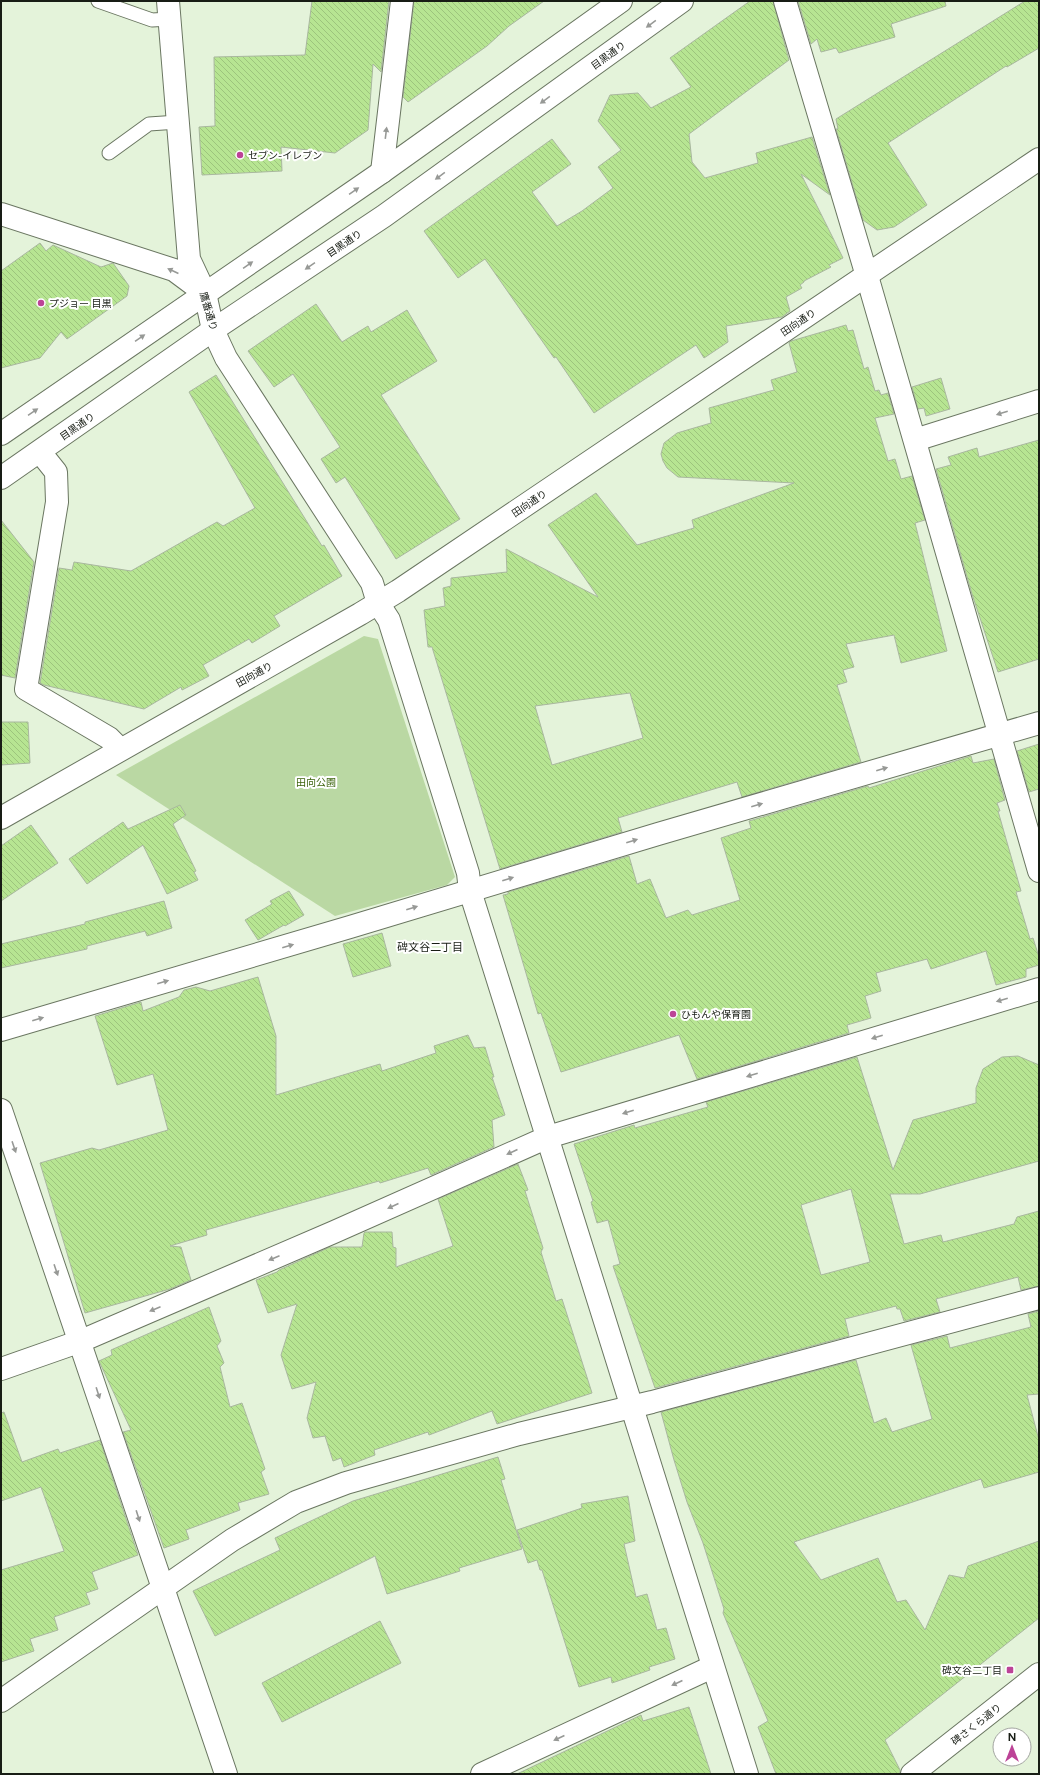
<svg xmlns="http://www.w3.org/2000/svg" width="1040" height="1775" font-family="Figtree,'Noto Sans JP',sans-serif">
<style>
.park{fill:#bad8a3}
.building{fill:url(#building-back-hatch);stroke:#a9b79f;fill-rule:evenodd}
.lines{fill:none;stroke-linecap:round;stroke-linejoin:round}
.service-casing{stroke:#6a7661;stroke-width:15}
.minor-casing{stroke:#6a7661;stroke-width:24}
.tertiary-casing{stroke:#6a7661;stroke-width:24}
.primary-casing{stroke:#6a7661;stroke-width:24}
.service{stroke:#fff;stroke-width:13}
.minor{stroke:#fff;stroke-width:22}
.tertiary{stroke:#fff;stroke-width:22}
.primary{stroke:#fff;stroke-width:22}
.oneway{fill:#979996}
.poi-dot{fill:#bc4397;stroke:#fff;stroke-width:1.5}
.labels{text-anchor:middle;stroke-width:4;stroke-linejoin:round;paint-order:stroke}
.street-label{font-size:10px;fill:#181d15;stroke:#fff}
.poi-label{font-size:10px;fill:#181d15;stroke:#fff;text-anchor:start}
.park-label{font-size:10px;fill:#3c630c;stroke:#fff}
.neighbourhood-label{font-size:11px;fill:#181d15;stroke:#fff}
</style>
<defs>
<pattern id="building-back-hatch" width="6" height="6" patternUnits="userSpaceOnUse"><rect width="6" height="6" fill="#b7e592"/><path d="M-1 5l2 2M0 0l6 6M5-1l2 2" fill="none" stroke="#9dc47d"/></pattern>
</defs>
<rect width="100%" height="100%" fill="#e4f3da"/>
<path class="park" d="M364 636 378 639 455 877 447 885 335 916 116 775Z"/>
<g class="building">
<path d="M312 1H389L381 72 373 64 368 130 335 153 281 147 282 171 202 175 199 127 215 126 214 57 305 55Z"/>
<path d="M414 1H544L509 26 487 46 408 102 403 97Z"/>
<path d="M750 1H773L789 60 689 134 692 162 705 178 758 163 756 153 812 137 830 195 801 174 843 258 829 265 831 267 804 281V282L800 285 802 288 786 297 790 311 782 317 726 326 728 342 704 358 696 345 594 413 556 357 554 358 485 259 458 278 424 231 552 139 571 164 532 192 557 226 582 211 613 188 598 167 621 150 598 121 610 95 638 93 651 108 691 87 670 58Z"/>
<path d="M798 1H945L946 6 891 24 895 37 839 53 836 48 821 52 817 39 811 44Z"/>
<path d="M1025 1H1039V48L1007 67 1006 66 888 143 927 205 894 227 877 230 863 220 836 129H838L836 119Z"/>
<path d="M40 243 46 251 53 245 101 267 113 263 129 286 127 296 67 339 61 332 40 358 1 368V271Z"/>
<path d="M316 304 342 342 368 326 371 332 407 310 437 361 381 395 460 519 396 559 345 477 336 483 321 459 340 447 293 374 274 387 248 351Z"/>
<path d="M846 325 848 331 853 330 864 369 868 367 875 391 879 390 881 395 888 393 894 414 875 418 888 461 895 459 901 479 912 476 925 520 915 523 947 651 901 663 894 635 846 644 854 667 843 670 847 682 837 685 861 762 742 797 737 782 618 818 622 832 500 869 432 647H428L424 610 445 606 443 588 451 586V578L507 572 506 549 598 597 548 525 596 493 637 545 694 528 692 520 794 483 678 477 667 468 663 461 661 454 664 443 677 433 711 423 709 408 774 390 771 380 797 372 789 343 791 341ZM630 693 643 738 552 765 535 706Z"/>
<path d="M216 375 322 546 324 545 342 576 274 616 280 626 252 643 249 639 203 665 209 676 182 690 181 687 144 709 44 685 40 683 59 568 72 570 74 562 131 571 217 522 223 526 255 508 189 392Z"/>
<path d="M941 378 950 409 926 416 924 408 918 409 912 387Z"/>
<path d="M1039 440V659L998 672 972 594 936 469 951 465 948 457 977 448 979 457Z"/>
<path d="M1 520 34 562 15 678 1 675Z"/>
<path d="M1 722H28L30 763 1 765Z"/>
<path d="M1039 744V789L1029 792 1017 751Z"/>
<path d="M971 756 973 763 994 759 1005 800 997 803 1000 811H998L1021 891 1016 892 1030 939 1033 938 1039 957V965L1026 969V977L996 985 986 951 931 969 927 959 876 973 881 991 865 996 871 1018 847 1025 849 1033 697 1079 679 1035 561 1072 541 1013 538 1014 503 895 508 894V892L629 856 637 884 650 879 666 918 688 910 692 915 740 900 721 838 751 828 749 821 868 786 869 788Z"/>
<path d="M180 805 186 815 173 824 196 871 194 872 198 880 167 894 143 845 87 884 69 859 123 822 128 829Z"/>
<path d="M31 825 58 863 1 901V846Z"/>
<path d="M289 891 304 915 285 926 284 925 258 940 245 920 272 904 270 901Z"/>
<path d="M164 901 172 928 147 936 145 931 87 946V949L1 968V944L85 924V922Z"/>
<path d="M382 933 391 966 353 977 343 944Z"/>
<path d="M258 977 276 1036V1095L380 1064 382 1071 436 1053 434 1046 468 1035 474 1048 485 1047 494 1077H492L505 1115 492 1120 494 1147 431 1175 428 1168 380 1183 379 1181 206 1230 207 1235 170 1246 181 1247 191 1280 170 1289 85 1313 40 1163 92 1148 99 1150 168 1130 153 1074 117 1085 95 1016 141 1002 143 1011 179 997 184 990 196 987 210 991Z"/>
<path d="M1018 1056 1039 1065V1161L920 1194H890L904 1244 941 1235 943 1242 1014 1224 1017 1217 1039 1211V1286L1021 1290 1018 1277 936 1299 940 1312 904 1321 900 1309H897L896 1306 845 1319 849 1336 655 1388 613 1266 620 1264 608 1220 597 1223 591 1202 593 1201 574 1144 634 1125 635 1128 708 1107 706 1102 857 1057 893 1170 913 1120 976 1103V1088L983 1069 1002 1057ZM851 1189 870 1262 821 1275 801 1205Z"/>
<path d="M518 1164 528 1190 525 1191 543 1248 541 1252 556 1301 562 1299 592 1393 497 1424 492 1411 429 1435 428 1432 374 1450 375 1455 344 1467 341 1458 333 1461 325 1436 313 1438 307 1418 316 1382 292 1389 281 1355 297 1304 268 1313 256 1280 277 1272 279 1270 330 1247H362L364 1233 365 1232H392L393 1247 396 1248V1267L453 1246 438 1199Z"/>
<path d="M209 1307 221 1341 217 1346 224 1363 220 1367 230 1407 242 1403 265 1469 261 1472 269 1494 238 1503 240 1510 186 1530 189 1539 164 1548 123 1432 131 1430 99 1361 112 1355 111 1350Z"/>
<path d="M1039 1311V1394L1027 1395 1039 1440V1472L984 1488 981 1479 794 1542 821 1580 878 1558 897 1602 906 1600 925 1630 949 1575 964 1578 968 1566 1039 1541V1618L885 1740 900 1770V1774H776L758 1727 768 1721 723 1613 724 1609 703 1543 687 1502 674 1460 661 1412 856 1360 874 1423 886 1418 892 1432 932 1419 911 1345 947 1336 950 1348 1031 1327 1028 1314Z"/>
<path d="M4 1412 22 1462 58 1449 60 1453 100 1440 138 1555 92 1572 98 1589 86 1593 90 1604 54 1617 58 1630 30 1639 34 1651 1 1662V1570L64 1551 41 1487 1 1501V1413Z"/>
<path d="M498 1457 505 1479 501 1480 522 1549 459 1568 460 1571 387 1594 375 1556 215 1636 193 1591 280 1550 275 1538 353 1501Z"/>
<path d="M628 1496 635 1541 624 1544 636 1597 647 1594 657 1630 666 1628 675 1659 649 1667 650 1670 612 1683 611 1677 579 1687 542 1570H540L537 1560 528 1563 517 1530 582 1508 581 1504Z"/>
<path d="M380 1621 401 1663 282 1722 262 1683Z"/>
<path d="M689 1707 711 1774H517L641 1715 643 1721Z"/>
</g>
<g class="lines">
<g class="service-casing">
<g id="service">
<path d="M98 1 152 20 170 19"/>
<path d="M109 153 149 124 178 122"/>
</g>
</g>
<g class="minor-casing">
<g id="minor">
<path d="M785 1 867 276 1039 871"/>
<path d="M382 172 402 1"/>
<path d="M1 214 174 270 205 293"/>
<path d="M915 440 1039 401"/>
<path d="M40 452 56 472 57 502 26 689 109 738 120 749"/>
<path d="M1 1030 350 927 658 834 1039 723"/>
<path d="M1 1110C77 1331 150 1553 226 1774"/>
<path d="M1 1369 81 1341 334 1232 548 1137 1039 989"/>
<path d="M1 1701 232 1540 296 1502 346 1483 519 1434 652 1402 1039 1298"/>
<path d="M482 1774 712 1667"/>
</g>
</g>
<g class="tertiary-casing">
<g id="tertiary">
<path d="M168 1 189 259 205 293 213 330 226 358 372 583 378 603 389 620 468 873 470 891 747 1774"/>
<path d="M1 818 360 614 398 591 1039 159"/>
<path d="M912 1774 1039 1674"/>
</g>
</g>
<g class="primary-casing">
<g id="primary">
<path d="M1 434 382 172 621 1"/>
<path d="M1 478 213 330 384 216 682 1"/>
</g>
</g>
<use href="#service" class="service"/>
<use href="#minor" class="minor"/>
<use href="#tertiary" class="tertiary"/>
<use href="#primary" class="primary"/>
</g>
<defs><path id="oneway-solid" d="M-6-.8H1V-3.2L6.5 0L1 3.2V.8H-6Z"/></defs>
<g class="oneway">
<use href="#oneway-solid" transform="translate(651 24) rotate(144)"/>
<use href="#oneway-solid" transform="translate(545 100) rotate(144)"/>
<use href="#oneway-solid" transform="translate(386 133) rotate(-83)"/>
<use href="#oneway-solid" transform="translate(440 176) rotate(144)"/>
<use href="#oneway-solid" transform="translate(354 191) rotate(-35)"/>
<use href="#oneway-solid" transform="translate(248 265) rotate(-35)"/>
<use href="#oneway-solid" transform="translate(310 266) rotate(146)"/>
<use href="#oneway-solid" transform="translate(173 271) rotate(-155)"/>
<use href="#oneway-solid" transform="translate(140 338) rotate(-34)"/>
<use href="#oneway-solid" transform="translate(33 412) rotate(-34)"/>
<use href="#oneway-solid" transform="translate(1002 413) rotate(163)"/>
<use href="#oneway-solid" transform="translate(882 769) rotate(-16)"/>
<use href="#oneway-solid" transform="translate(757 805) rotate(-16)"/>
<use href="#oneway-solid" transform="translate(632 841) rotate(-17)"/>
<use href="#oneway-solid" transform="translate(508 879) rotate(-17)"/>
<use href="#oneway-solid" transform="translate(412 908) rotate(-17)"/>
<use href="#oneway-solid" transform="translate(288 946) rotate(-16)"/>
<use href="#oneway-solid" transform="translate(163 982) rotate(-16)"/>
<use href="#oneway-solid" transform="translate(1002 1000) rotate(164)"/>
<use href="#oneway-solid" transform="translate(38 1019) rotate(-16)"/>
<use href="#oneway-solid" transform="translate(877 1037) rotate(163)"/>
<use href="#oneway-solid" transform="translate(752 1075) rotate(163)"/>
<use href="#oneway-solid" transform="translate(628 1112) rotate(163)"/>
<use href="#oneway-solid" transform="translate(14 1147) rotate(71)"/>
<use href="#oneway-solid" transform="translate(512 1152) rotate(156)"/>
<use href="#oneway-solid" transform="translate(393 1206) rotate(156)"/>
<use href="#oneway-solid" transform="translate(274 1258) rotate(157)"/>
<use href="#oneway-solid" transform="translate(56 1270) rotate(71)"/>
<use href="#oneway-solid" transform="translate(155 1309) rotate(157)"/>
<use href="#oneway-solid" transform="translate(98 1393) rotate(72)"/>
<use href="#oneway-solid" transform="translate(138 1516) rotate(72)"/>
<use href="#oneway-solid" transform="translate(677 1683) rotate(155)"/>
<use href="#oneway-solid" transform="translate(559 1738) rotate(155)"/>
</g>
<g class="poi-dot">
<circle cx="240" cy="155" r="4"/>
<circle cx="41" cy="303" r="4"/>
<circle cx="673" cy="1014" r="4"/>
<rect x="1006" y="1666" width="8" height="8" rx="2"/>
</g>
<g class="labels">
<g class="street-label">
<text transform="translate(608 55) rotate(-36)" y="4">目黒通り</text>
<text transform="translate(344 243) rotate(-34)" y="4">目黒通り</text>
<text transform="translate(209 311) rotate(74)" y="4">鷹番通り</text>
<text transform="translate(798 322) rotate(-34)" y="4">田向通り</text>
<text transform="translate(77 426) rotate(-35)" y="4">目黒通り</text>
<text transform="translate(529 503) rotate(-34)" y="4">田向通り</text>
<text transform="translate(254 674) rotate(-29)" y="4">田向通り</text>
<text transform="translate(976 1724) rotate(-38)" y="4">碑さくら通り</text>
</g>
<g class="poi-label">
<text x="248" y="159">セブン-イレブン</text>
<text x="49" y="307">プジョー 目黒</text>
<text x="681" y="1018">ひもんや保育園</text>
<text x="1002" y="1674" text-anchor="end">碑文谷二丁目</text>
</g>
<g class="park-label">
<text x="316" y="786">田向公園</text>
</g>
<g class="neighbourhood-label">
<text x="430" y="951">碑文谷二丁目</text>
</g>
</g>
<rect width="1040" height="1775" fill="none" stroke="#181d15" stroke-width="4"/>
<g transform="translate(1012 1747)"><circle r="19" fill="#ffffff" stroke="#a3a5a1"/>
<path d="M0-3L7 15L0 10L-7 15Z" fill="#bc4397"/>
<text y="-6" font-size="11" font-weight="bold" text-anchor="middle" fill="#181d15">N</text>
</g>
</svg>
